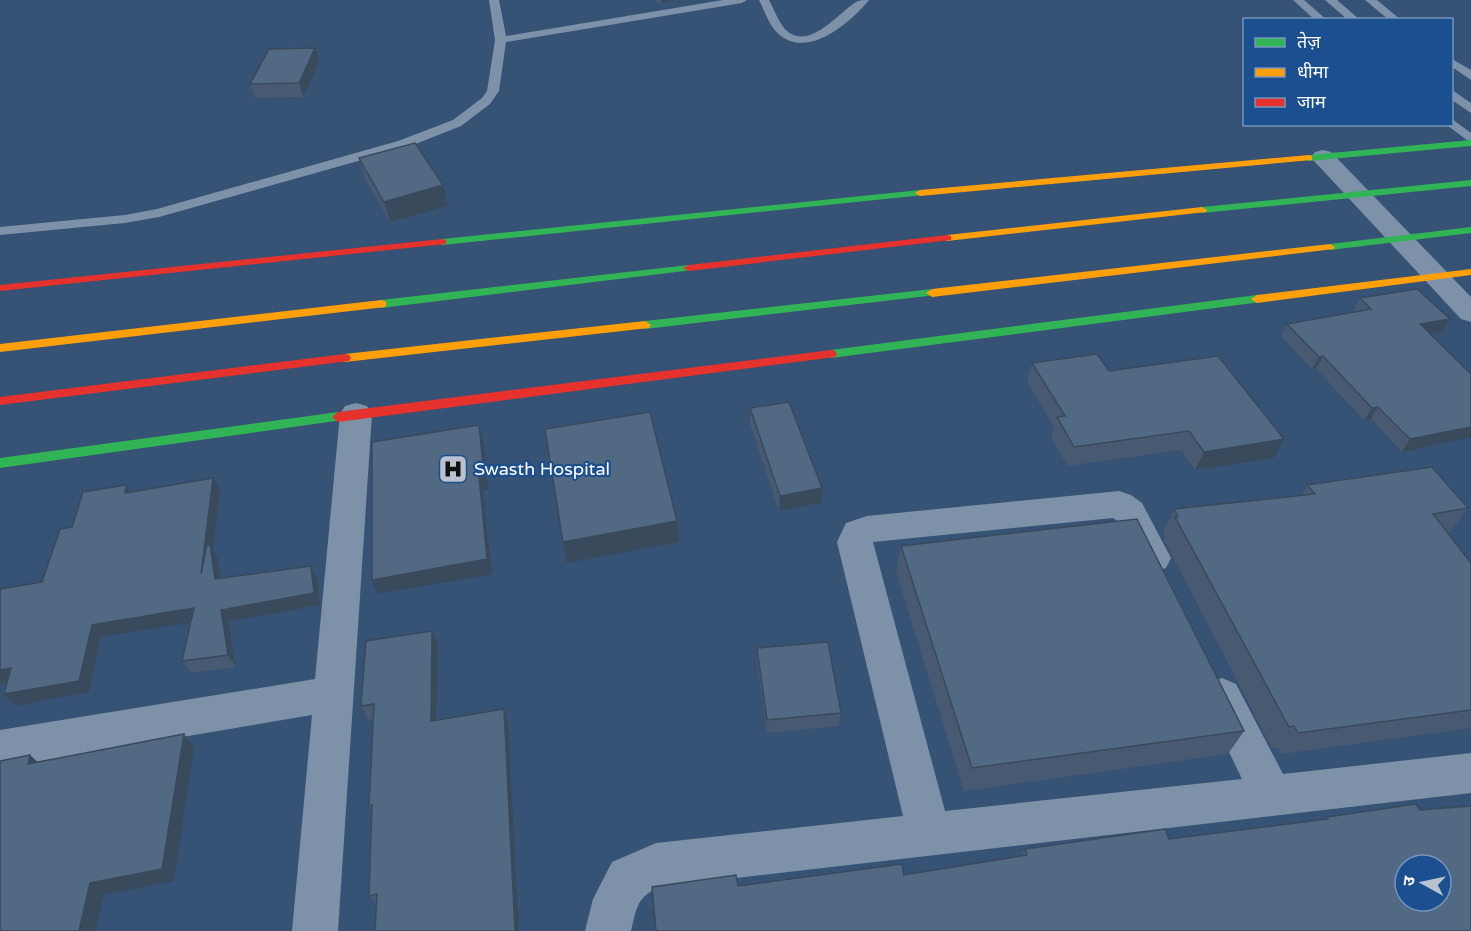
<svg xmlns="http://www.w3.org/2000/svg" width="1471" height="931" font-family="'Varela Round','Noto Sans Devanagari',sans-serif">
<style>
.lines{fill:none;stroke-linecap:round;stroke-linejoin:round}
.lane{fill:#7d92a8;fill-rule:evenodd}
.street{fill:#7d92a8;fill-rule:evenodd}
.fast{fill:#30b455;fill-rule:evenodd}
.slow{fill:#ff9f0a;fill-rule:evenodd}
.jam{fill:#e5322d;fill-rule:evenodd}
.wall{fill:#475a72}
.shaded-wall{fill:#394a5c}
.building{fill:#526984;stroke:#394a5c;stroke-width:1.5;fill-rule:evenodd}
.labels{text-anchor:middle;stroke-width:4.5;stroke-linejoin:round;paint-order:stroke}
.poi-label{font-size:18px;fill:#fff;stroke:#1b4f8f;text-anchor:start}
</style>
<rect width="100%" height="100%" fill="#365274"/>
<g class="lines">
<g class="lane">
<path d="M489 0H499L506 36 723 0H747L742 3 506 42 499 91 490 104 461 126 408 147 159 217 125 223 0 235V227L125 215 157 209 398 141 453 120 482 98 487 91 495 40Z"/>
<path d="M759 0H769C774 9 778 21 785 29 808 53 838 13 856 2 860 0 864 0 869 0 851 22 810 58 781 36 770 28 765 12 759 0Z"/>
<path d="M1293 0H1304L1327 20H1315Z"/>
<path d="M1325 0H1337L1360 20H1348Z"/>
<path d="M1365 0H1377L1401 20H1389Z"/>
<path d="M1452 59 1471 70V80L1452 67Z"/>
<path d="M1452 90 1471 103V113L1452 100Z"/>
<path d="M1452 119 1471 133V143L1448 126 1452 124Z"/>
</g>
<g class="street">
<path d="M1323 150 1331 152 1471 297V322L1461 319 1315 162 1311 157 1315 152Z"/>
<path d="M356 403 367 406 372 414 338 931H292L312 715 0 768V730L315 679 340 414 345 406Z"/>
<path d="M1119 491 1131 495 1142 503 1171 558 1166 568 1153 572 1140 568 1117 521 1113 518 873 542 945 811 1242 779 1202 696 1208 684 1222 678 1236 684 1283 774 1471 753V793L659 887C636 898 637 908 631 931H585L593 899 612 862 656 843 903 816 837 542 846 523 867 516Z"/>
</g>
<g class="fast">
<path d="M1471 140V146L1309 161 1304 158 1309 155Z"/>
<path d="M1471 180V186L1202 213 1197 210 1202 207Z"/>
<path d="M920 190 924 191V195L442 245 437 242 442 239Z"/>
<path d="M1471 227V233L1330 250 1325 247 1330 244Z"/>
<path d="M689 265 695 268 693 270 381 308 375 304 381 300Z"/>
<path d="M932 289 938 293 936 295 645 329 639 325 645 321Z"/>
<path d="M1257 295 1261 296V302L831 358 825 354 831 350Z"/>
<path d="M338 412 343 414 344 417 343 420 0 468V458Z"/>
</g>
<g class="slow">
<path d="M1309 155 1312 156V160L920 196 915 193 920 190Z"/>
<path d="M1202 207 1207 210 1206 212 947 241 942 238 947 235Z"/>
<path d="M1330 244 1335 247 1334 249 932 297 926 293 932 289Z"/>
<path d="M1471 269V275L1257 303 1251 299 1257 295Z"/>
<path d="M381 300 385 301 387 304 385 307 0 352V344Z"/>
<path d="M645 321 651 325 649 328 345 362 339 358 345 354Z"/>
</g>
<g class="jam">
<path d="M947 235 951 236V240L689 271 683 268 689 265Z"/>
<path d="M442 239 446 240V244L0 291V285Z"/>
<path d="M831 350 835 351 837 354 835 357 338 422 332 417 338 412Z"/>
<path d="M345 354 349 355 351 358 349 361 0 405V397Z"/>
</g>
</g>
<g class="wall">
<path d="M654 0H674L661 4Z"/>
<path d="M315 48 320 61 303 97 255 98 250 84Z"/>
<path d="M359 158 448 206 390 222 365 179Z"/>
<path d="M1360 298 1442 332 1430 334 1471 374 1402 452 1371 419 1364 420 1316 369H1312L1281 336 1287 324 1354 312 1353 311Z"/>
<path d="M1032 363 1109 371 1274 458 1195 470 1181 450 1067 466 1051 436 1054 427 1027 382Z"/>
<path d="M750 408 821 503 779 511 750 423Z"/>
<path d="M126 485 131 492 220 491 213 550 217 557 221 578 311 566 317 578 320 605 228 622 236 667 191 673 182 661 191 622 101 637 89 692 15 706 7 683 0 684 42 582 72 527Z"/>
<path d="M1307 485 1468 508 1450 532H1447L1471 563V728L1281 754 1278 748H1272L1164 540 1165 537 1163 533 1174 509 1301 496Z"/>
<path d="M901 546 1244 731 1228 754 964 791 896 572Z"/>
<path d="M432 631 438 645 437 720 508 722 519 931H375L377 906 369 896 372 812 369 806 373 719 368 720 361 706Z"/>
<path d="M757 648 841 713 839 726 767 733 757 662Z"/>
<path d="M1420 810 1471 931 738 886 904 875 1021 856 1025 849 1169 839 1324 819 1327 817Z"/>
</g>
<g class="shaded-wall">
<path d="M661 0H674L661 4Z"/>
<path d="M315 48 320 61 303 97 299 83Z"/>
<path d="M443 185 448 206 390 222 384 202Z"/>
<path d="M1450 319 1442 332 1413 337 1420 324Z"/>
<path d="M1323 356 1316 369H1312L1319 357Z"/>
<path d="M1378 407 1371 419 1364 420 1372 408Z"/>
<path d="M479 425 483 440 488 490H483L492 574 378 594 372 580 479 476Z"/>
<path d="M1471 427V437L1402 452 1410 439Z"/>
<path d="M1284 439 1274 458 1195 470 1204 452Z"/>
<path d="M213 478 220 491 213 550 217 557 223 591 201 574Z"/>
<path d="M126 485 135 498 125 493Z"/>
<path d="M822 488 821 503 779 511 780 496Z"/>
<path d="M677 521 679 542 567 563 563 542Z"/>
<path d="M311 566 317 578 320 605 228 622 236 667 228 655 221 610Z"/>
<path d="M194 608 202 621 101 637 89 692 15 706 4 694 92 625Z"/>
<path d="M432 631 438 645 436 735 431 721Z"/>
<path d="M11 668 23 680 0 684V670Z"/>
<path d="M504 709 508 722 519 931H515Z"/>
<path d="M184 734 194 747 174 881 104 895 95 931H79L90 883Z"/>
<path d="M30 755 44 768 28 764Z"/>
</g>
<g class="building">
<path d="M315 48 299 83 250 84 269 49Z"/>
<path d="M415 143 443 185 384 202 359 158Z"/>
<path d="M1417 289 1450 319 1420 324 1471 374V427L1410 439 1378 407 1372 408 1323 356 1319 357 1287 324 1371 309 1360 298Z"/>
<path d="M1097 354 1109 371 1218 356 1284 439 1204 452 1189 431 1074 447 1057 417 1065 416 1032 363Z"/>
<path d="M789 402 822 488 780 496 750 408Z"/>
<path d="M650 412 677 521 563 542 545 429Z"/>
<path d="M479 425 484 475 479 476 487 559 372 580V442Z"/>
<path d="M1432 467 1468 508 1433 514 1471 563V710L1298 733 1294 726 1289 727 1175 517H1178L1174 509 1315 494 1307 485Z"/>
<path d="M213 478 201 574 207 545H210L215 579 311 566 314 593 221 610 228 655 182 661 194 608 92 625 79 681 4 694 11 668 0 670V589L42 582 60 529 72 527 83 492 126 485 125 493Z"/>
<path d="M1137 519 1244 731 972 768 901 546Z"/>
<path d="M432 631 431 721 504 709 515 931H375L377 894 369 896 372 805 369 806 374 704 361 706 366 641Z"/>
<path d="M828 642 841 713 767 720 757 648Z"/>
<path d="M184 734 162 869 90 883 79 931H0V761L30 755 28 764Z"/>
<path d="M1416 804 1420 810 1471 806V931H656L652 887 736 875 738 886 902 864 904 875 1027 855 1025 849 1165 829 1169 839 1328 819 1327 817ZM1405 865H1441V901H1405Z"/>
</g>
<defs>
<g id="hospital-square" transform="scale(1.5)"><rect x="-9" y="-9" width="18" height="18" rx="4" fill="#b9c2ce" stroke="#1b4f8f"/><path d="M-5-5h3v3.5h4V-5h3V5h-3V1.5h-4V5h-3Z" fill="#111"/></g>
</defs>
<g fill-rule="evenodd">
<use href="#hospital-square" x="453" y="469"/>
</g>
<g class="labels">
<g class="poi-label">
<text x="474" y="475">Swasth Hospital</text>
</g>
</g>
<rect x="1243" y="18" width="210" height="108" fill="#1b4f8f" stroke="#7695bc" stroke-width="1.5"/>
<rect x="1255" y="38" width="30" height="9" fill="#30b455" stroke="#7695bc" stroke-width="1.5"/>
<text x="1297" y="48" font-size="18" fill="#ffffff">तेज़</text>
<rect x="1255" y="68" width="30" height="9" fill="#ff9f0a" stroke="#7695bc" stroke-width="1.5"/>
<text x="1297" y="78" font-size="18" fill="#ffffff">धीमा</text>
<rect x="1255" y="98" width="30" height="9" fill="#e5322d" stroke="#7695bc" stroke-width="1.5"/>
<text x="1297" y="108" font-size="18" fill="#ffffff">जाम</text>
<g transform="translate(1423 883) rotate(278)"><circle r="28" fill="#1b4f8f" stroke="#7695bc" stroke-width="1.5"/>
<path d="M0-4.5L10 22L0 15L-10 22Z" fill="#b9c2ce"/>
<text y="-9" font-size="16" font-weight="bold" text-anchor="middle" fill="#ffffff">उ</text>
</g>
</svg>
